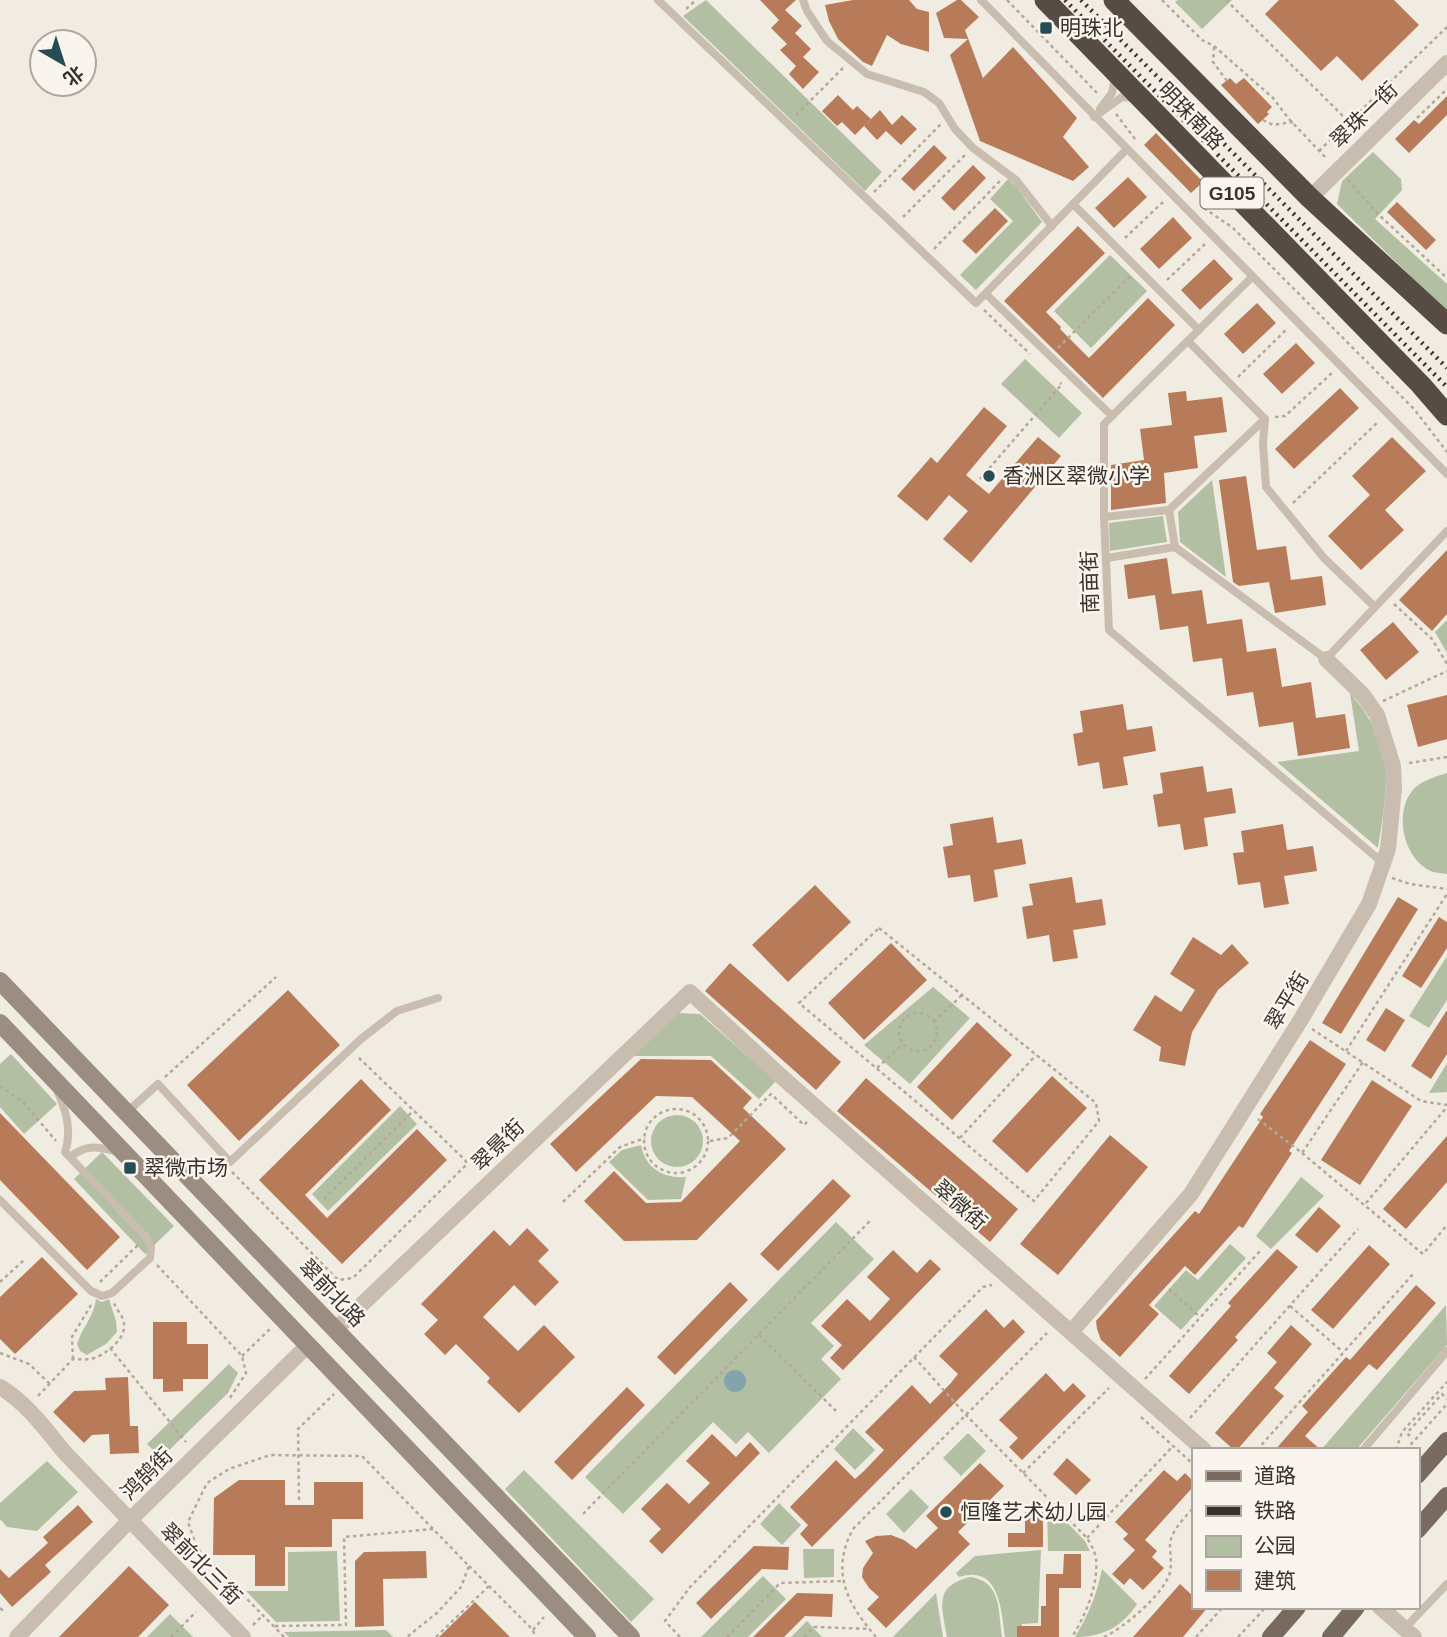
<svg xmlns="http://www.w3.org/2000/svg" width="1447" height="1637" font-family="Helvetica,'Noto Sans SC',sans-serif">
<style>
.green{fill:#b2bfa3}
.water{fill:#84a4ab}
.building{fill:#b87b59}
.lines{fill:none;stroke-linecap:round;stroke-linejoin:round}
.path{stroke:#b4a899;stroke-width:2.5;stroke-dasharray:3.5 3.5;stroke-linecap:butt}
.lane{stroke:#c8bdaf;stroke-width:8}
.street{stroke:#c8bdaf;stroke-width:16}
.secondary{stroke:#9b8d80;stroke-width:18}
.primary{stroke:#786a5f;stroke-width:18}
.highway{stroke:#574c44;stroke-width:21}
.rail{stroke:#38312c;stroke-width:4.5;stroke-dasharray:2 5;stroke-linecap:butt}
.poi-dot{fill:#264c55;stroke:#f9f5ee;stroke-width:2.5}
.labels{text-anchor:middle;stroke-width:5;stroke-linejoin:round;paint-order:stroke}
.shield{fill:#f9f5ee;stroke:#726c66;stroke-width:2}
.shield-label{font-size:19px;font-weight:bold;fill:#38312c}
.poi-label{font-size:21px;fill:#38312c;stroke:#f9f5ee;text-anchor:start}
.street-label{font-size:21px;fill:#38312c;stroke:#f9f5ee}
</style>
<rect width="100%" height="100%" fill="#f1ece2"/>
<g class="green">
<path d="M706 0 882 172 865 191 683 16Z"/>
<path d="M1178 0H1232L1202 29 1175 2Z"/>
<path d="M1373 152 1401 179 1402 190 1375 219 1447 284V312L1337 204 1342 181Z"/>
<path d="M1008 179 1015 185 1042 222 976 290 960 275 1013 221 990 199Z"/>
<path d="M1110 255 1147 291 1091 348 1054 311Z"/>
<path d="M1025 359 1082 413 1059 438 1001 384Z"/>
<path d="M1212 480 1226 577 1180 542 1178 512Z"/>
<path d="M1163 516 1167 542 1110 551 1109 523Z"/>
<path d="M1447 620V653L1435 632Z"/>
<path d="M1350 693C1397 748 1388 782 1378 848L1277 762 1359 751Z"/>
<path d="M1447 773V874C1442 873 1435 873 1431 871 1402 858 1392 807 1417 786 1425 780 1437 776 1447 773Z"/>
<path d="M1447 956V1000L1429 1028 1409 1016Z"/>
<path d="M933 987 970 1018 910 1084 864 1045Z"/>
<path d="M678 1013 700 1014 776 1081 759 1099 711 1056H632Z"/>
<path d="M11 1054 57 1104 24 1134 0 1107V1064Z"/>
<path d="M1447 1063V1092L1429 1093Z"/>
<path d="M400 1106 417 1124 328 1211 312 1194Z"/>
<circle cx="677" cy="1141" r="26"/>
<path d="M641 1145C645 1168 664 1179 686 1177L681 1199 648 1200 609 1162 622 1150Z"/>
<path d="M102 1152 174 1226 145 1254 74 1179Z"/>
<path d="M1301 1177 1324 1196 1271 1249 1256 1236Z"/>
<path d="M836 1222 874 1259 811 1323 834 1346 821 1359 841 1379 769 1453 748 1432 736 1444 713 1422 623 1514 585 1477Z"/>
<path d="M1230 1244 1246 1258 1181 1330 1154 1306 1186 1270 1198 1280Z"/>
<path d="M96 1299 102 1302 109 1299 116 1321 117 1332 106 1344 87 1355 80 1351 77 1344C82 1328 94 1316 96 1299Z"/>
<path d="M1446 1305 1447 1345 1356 1450H1321Z"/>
<path d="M229 1364 238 1373 228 1393 161 1458 147 1444Z"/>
<path d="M853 1428 875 1450 855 1470 834 1449Z"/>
<path d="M968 1433 986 1451 961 1476 943 1458Z"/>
<path d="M47 1461 78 1492 37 1531 7 1527 0 1519V1503Z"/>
<path d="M524 1470 654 1599 631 1622 505 1489Z"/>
<path d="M911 1489 929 1507 904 1533 886 1514Z"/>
<path d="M1047 1502 1085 1541 1090 1551H1048Z"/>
<path d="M779 1503 801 1525 782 1545 760 1524Z"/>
<path d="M803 1549H834V1577L804 1578Z"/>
<path d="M1041 1550 1038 1623 1022 1624 1021 1637H1005C1001 1610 1000 1564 959 1577L956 1573 975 1556Z"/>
<path d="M337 1551 340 1621 276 1622 246 1591H288V1552Z"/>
<path d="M1102 1569 1137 1604C1122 1627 1103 1637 1075 1637 1088 1616 1097 1594 1102 1569Z"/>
<path d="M763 1576 786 1599 748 1637H701Z"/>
<path d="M970 1577C1002 1581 998 1611 1002 1637H947C942 1607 933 1586 970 1577Z"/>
<path d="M936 1593 943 1637H893Z"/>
<path d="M170 1614 193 1637H147Z"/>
<path d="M807 1621 822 1637H791Z"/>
<path d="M386 1630 393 1637H289L284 1632Z"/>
</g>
<circle class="water" cx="735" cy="1381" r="11"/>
<g class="building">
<path d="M760 0H796L785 10 802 26 795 33 811 49 803 57 819 72 803 89 789 74 796 66 780 50 787 44 771 28 779 20Z"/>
<path d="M853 0H909L917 9 929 12V52L901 44 887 35 872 66 863 62 838 39 829 21 825 5Z"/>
<path d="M957 0H961L979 17 965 30 983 78 1013 47 1077 118 1063 137 1089 167 1073 181 980 141 950 55 968 39 944 38 936 13Z"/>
<path d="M1279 0H1394L1419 25 1362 81 1337 56 1321 71 1265 14Z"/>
<path d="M1230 78 1236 84 1244 78 1272 107 1267 112 1269 114 1258 124 1221 85Z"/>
<path d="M838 95 853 110 857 106 871 119 855 135 842 122 837 126 822 111Z"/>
<path d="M1447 96V115L1409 153 1395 139 1414 120 1419 124Z"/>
<path d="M880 110 892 125 902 115 917 129 901 145 886 131 877 140 864 126Z"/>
<path d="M1156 133 1203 182 1191 193 1144 145Z"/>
<path d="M934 145 947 158 914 191 901 179Z"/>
<path d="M973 165 986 178 954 211 941 198Z"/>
<path d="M1128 177 1147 197 1114 228 1095 208Z"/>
<path d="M1397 202 1436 240 1426 250 1387 212Z"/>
<path d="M995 208 1008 221 976 254 962 241Z"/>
<path d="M1173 217 1192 238 1159 269 1140 249Z"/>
<path d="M1078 226 1105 253 1046 312 1061 327 1060 329 1089 358 1148 298 1175 325 1103 398 1004 301Z"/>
<path d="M1214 259 1233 279 1200 310 1181 290Z"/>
<path d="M1257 303 1276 323 1243 354 1224 334Z"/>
<path d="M1296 343 1315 363 1282 394 1263 374Z"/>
<path d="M1340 388 1359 408 1294 469 1275 449Z"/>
<path d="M1186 391 1187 401 1222 397 1227 432 1194 436 1198 468 1164 473 1166 503 1111 510V465L1144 460 1140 429 1172 425 1168 393Z"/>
<path d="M984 407 1007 426 966 475 989 494 1038 437 1061 456 971 563 943 539 968 511 949 495 927 521 897 496 931 457 937 463Z"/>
<path d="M1392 437 1426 471 1385 510 1404 530 1361 570 1328 536 1370 495 1352 476Z"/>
<path d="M1246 476 1257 550 1286 546 1291 580 1322 576 1326 605 1275 613 1269 582 1239 586 1233 582 1219 480Z"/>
<path d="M1447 550V614L1432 631 1399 600Z"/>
<path d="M1167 558 1172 594 1202 590 1207 624 1242 619 1247 652 1276 648 1282 687 1311 682 1316 718 1345 714 1350 748 1298 756 1293 722 1259 727 1253 692 1227 696 1222 658 1193 662 1188 626 1160 630 1155 595 1128 599 1124 565Z"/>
<path d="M1393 622 1419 652 1386 680 1360 650Z"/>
<path d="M1447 695V739L1418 747 1407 705Z"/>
<path d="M1123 704 1127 730 1152 726 1156 751 1123 757 1128 785 1103 789 1099 762 1078 766 1073 734 1083 732 1080 711Z"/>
<path d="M1203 766 1207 792 1232 788 1236 813 1204 818 1208 846 1184 850 1180 824 1158 827 1153 795 1163 793 1160 773Z"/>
<path d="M993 817 997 843 1022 839 1026 864 994 870 998 897 974 902 970 875 948 878 943 847 953 845 950 824Z"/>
<path d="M1283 824 1287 850 1313 846 1317 871 1284 876 1289 904 1264 908 1260 882 1238 885 1233 853 1244 852 1241 831Z"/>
<path d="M1072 877 1076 903 1102 899 1106 925 1073 930 1078 958 1053 962 1049 935 1027 939 1022 907 1033 905 1029 884Z"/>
<path d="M815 885 851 922 788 982 752 945Z"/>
<path d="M1398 897 1418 909 1341 1034 1322 1023Z"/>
<path d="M1439 917 1447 922V948L1421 988 1402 976Z"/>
<path d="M1193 937 1221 955 1232 944 1249 963 1218 990 1192 1032 1185 1066 1159 1061 1161 1047 1133 1030 1155 995 1181 1012 1195 990 1170 974Z"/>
<path d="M891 943 927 980 864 1040 828 1003Z"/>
<path d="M730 963 841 1062 816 1090 705 991Z"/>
<path d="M288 990 340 1045 239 1141 187 1085Z"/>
<path d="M1386 1008 1405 1020 1385 1052 1366 1040Z"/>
<path d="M1447 1010V1054L1431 1079 1411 1066Z"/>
<path d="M977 1022 1012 1055 952 1120 917 1087Z"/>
<path d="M1310 1040 1346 1064 1289 1151 1292 1153 1243 1228 1239 1226 1195 1275 1185 1266 1149 1305 1159 1314 1120 1357 1101 1340 1097 1329 1096 1321 1195 1211 1199 1214 1263 1117 1260 1114Z"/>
<path d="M641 1059 711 1060 752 1098 743 1108 786 1149 697 1240 624 1241 584 1201 614 1171 646 1203 681 1202 740 1141 692 1097 656 1096 576 1172 550 1144Z"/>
<path d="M1052 1076 1087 1108 1027 1173 992 1141Z"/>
<path d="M866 1078 1018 1209 990 1242 837 1111Z"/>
<path d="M361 1079 391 1110 305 1195 327 1218 417 1129 447 1160 342 1264 259 1180Z"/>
<path d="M1372 1080 1412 1106 1360 1185 1321 1160Z"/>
<path d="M0 1113 120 1237 87 1270 0 1180Z"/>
<path d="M1110 1135 1148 1167 1058 1275 1020 1244Z"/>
<path d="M1447 1136V1182L1406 1229 1383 1209Z"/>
<path d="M833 1179 851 1196 778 1271 760 1254Z"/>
<path d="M1319 1207 1341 1226 1317 1253 1295 1235Z"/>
<path d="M527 1228 549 1250 538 1261 559 1282 535 1306 514 1285 483 1317 518 1351 544 1325 575 1357 519 1413 487 1382 490 1378 456 1344 445 1355 424 1334 438 1320 421 1304 494 1230 510 1246Z"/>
<path d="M1369 1245 1390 1264 1333 1329 1311 1310Z"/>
<path d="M1277 1249 1298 1267 1235 1337 1238 1340 1189 1394 1169 1376 1231 1306 1228 1303Z"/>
<path d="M893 1250 917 1273 930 1259 941 1269 843 1370 830 1358 842 1345 821 1326 847 1299 870 1321 890 1299 867 1277Z"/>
<path d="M42 1257 78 1294 15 1354 0 1339V1297Z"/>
<path d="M730 1282 748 1300 675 1375 657 1357Z"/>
<path d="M1416 1285 1436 1303 1377 1370 1369 1364 1305 1436 1321 1450H1275L1308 1412 1302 1406 1346 1357 1350 1360Z"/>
<path d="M986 1309 1004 1328 1013 1319 1025 1332 812 1547 800 1534 808 1525 790 1507 836 1460 855 1479 864 1471 884 1450 865 1432 912 1385 930 1404 950 1384 958 1374 939 1356Z"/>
<path d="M153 1322H187V1344H208V1379H183V1391L163 1392V1379H153Z"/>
<path d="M1291 1325 1312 1344 1274 1388 1284 1396 1237 1450H1234L1215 1433 1277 1362 1267 1353Z"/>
<path d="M1046 1373 1064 1392 1073 1383 1086 1396 1022 1460 1009 1447 1018 1438 999 1420Z"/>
<path d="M128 1377 130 1426H138L139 1453 110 1454 109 1434 92 1435 84 1443 53 1412 74 1391 106 1390 105 1378Z"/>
<path d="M627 1387 645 1405 572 1480 554 1462Z"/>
<path d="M712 1434 736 1457 750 1442 760 1453 662 1554 649 1541 661 1529 641 1509 667 1483 689 1504 710 1483 686 1461Z"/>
<path d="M1067 1458 1091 1480 1076 1495 1053 1474Z"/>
<path d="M980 1463 1004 1486 958 1532 970 1544 886 1628 867 1609 879 1597 869 1588 862 1577 863 1568 873 1553 865 1541 876 1536 891 1535 904 1540 916 1549 938 1528 926 1516Z"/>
<path d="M1164 1470 1177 1481 1185 1473 1193 1481V1487L1145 1540 1157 1551 1152 1557 1164 1568 1143 1590 1130 1578 1124 1585 1112 1574 1135 1550 1123 1539 1128 1534 1115 1522Z"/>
<path d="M239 1480H285V1505H314V1482H363V1519H332V1547H285V1586H255V1555H213L214 1498Z"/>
<path d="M78 1505 93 1522 45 1565 51 1572 12 1607 0 1593V1569L9 1578 48 1543 43 1537Z"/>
<path d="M1025 1512H1043V1547H1008V1533H1025Z"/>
<path d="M754 1546 789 1547 788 1570 762 1569 711 1619 696 1603Z"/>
<path d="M426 1551 427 1578 383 1579 384 1626 355 1627V1561L364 1552Z"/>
<path d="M1064 1554H1081V1588H1059V1637H1017V1626H1041V1606H1046V1574H1063Z"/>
<path d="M129 1566 169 1605 138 1637H59Z"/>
<path d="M1180 1584 1193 1596V1607H1208L1183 1637H1133Z"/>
<path d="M797 1593 833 1594 832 1617 805 1616 784 1637H753Z"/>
<path d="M475 1602 510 1637H439Z"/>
</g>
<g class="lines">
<g class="path">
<path d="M1007 0 1097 93"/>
<path d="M1162 0 1202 40 1214 46 1273 98 1289 119 1325 157"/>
<path d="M1226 0 1349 122"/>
<path d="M686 9 696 0"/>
<path d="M1214 47 1213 62 1227 81"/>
<path d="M1116 114 1135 139"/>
<path d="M796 115 843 68"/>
<path d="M1417 118 1447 89"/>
<path d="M1263 120 1273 125 1293 122"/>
<path d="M1319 151 1447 27"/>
<path d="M1348 180 1379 215 1447 278"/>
<path d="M874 192 941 124"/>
<path d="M1204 208 1233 228 1414 409 1447 452"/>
<path d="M903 217 965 155"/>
<path d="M1125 238 1163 202"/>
<path d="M934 249 1000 181"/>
<path d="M1167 280 1205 244"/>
<path d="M984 310 1030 354"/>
<path d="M1058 348 1130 276"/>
<path d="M1238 377 1288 328"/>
<path d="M1275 417 1285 416 1332 373"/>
<path d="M980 479 1062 384 1060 383"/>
<path d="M1293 503 1379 421"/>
<path d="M1394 604 1432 639 1447 664"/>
<path d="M1383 701 1447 671"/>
<path d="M1409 763 1447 757"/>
<path d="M1392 878 1410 884 1447 889"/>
<path d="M879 928 1096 1103 1099 1121 1034 1201 799 1003Z"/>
<circle cx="918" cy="1032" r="19"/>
<path d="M934 1022 962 995"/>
<path d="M1312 1029 1421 1101 1447 1105"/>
<path d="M1346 1051 1447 894"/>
<path d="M877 1068 903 1044"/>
<path d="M165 1077 276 977"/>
<path d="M0 1086 24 1103 56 1141"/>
<circle cx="676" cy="1141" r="32"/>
<path d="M1258 1119 1302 1153 1363 1062"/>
<path d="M960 1138 1036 1055"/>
<path d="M710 1141 728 1138 771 1094 804 1125 809 1120"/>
<path d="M1302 1153 1423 1254 1447 1225"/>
<path d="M232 1172 338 1280 353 1278 467 1164 465 1160 358 1057"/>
<path d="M324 1199 414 1110"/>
<path d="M563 1202 620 1147 645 1138"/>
<path d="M1366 1203 1447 1107"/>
<path d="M157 1265 242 1356 246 1373 230 1398"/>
<path d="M0 1282 24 1260"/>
<path d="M100 1282 138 1245"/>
<path d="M1169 1289 1200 1317"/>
<path d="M1290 1306 1343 1352"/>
<path d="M759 1335 836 1411"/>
<path d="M110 1348 186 1442"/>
<path d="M0 1353 29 1364 50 1384"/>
<path d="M242 1356 270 1329"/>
<path d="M914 1357 966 1415 1087 1538C1091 1545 1095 1551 1096 1559 1099 1583 1085 1617 1072 1637"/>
<path d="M73 1359 72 1337 91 1305"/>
<path d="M1145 1379 1260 1251"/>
<path d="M38 1396 73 1359C79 1359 85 1360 91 1359 104 1356 127 1339 124 1323 123 1316 116 1309 114 1303"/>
<path d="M1141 1417 1193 1464"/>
<path d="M1190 1418 1358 1229"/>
<path d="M1410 1436 1407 1433 1442 1394 1447 1399"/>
<path d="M1257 1450 1413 1274"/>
<path d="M1396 1450 1402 1432 1447 1382"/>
<path d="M1406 1450 1447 1404"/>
<path d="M1023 1473 1109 1388"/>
<path d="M122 1489 139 1484 161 1467"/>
<path d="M299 1500 298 1429 334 1394"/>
<path d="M583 1514 870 1221"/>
<path d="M1087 1538 1173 1446"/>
<path d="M469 1566 533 1630 535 1637"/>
<path d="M0 1608 2 1610 0 1613"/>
<path d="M253 1625 263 1615"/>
<path d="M275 1626 346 1625 344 1537 433 1529"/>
<path d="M533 1630 544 1617"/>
<path d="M171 1637 196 1612"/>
<path d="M284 1637 197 1548 188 1522 207 1483 229 1469 270 1455 362 1456 469 1566 461 1587 438 1612 407 1637"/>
<path d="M436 1637 489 1586"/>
<path d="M680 1637 665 1621 690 1587 983 1287 992 1285"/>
<path d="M727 1637 780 1583 843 1581"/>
<path d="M804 1637 814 1627 870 1629"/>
<path d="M876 1637C847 1603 830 1572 853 1529L1047 1333"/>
<path d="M1104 1637C1124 1628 1165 1593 1170 1572 1172 1563 1170 1554 1170 1544 1172 1529 1184 1519 1193 1508"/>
<path d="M1196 1637 1223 1607"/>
<path d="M1238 1637 1266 1607"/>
</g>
<g class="lane">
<path d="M658 0 976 303 1126 150"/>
<path d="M803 0 807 11 827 41 867 74 924 92 939 103 955 129 973 148 1016 180 1052 226"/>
<path d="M981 0 1447 474"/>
<path d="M1100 109 1112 93 1115 78"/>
<path d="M1094 117 1122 97 1134 98"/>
<path d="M1073 204 1199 330"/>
<path d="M1252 277 1104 424V517L1109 630 1383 863"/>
<path d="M986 294 1112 416"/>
<path d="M1188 341 1265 419"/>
<path d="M1104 517 1169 510"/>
<path d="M1107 558 1175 547"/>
<path d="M1375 607 1324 558 1266 487 1263 443 1265 419 1169 510 1175 547 1326 659 1447 531"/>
<path d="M126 1113 158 1084 230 1162 361 1039 397 1011 438 998"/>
<path d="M70 1157C87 1143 99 1147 119 1152"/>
<path d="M0 1200 91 1291 102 1296 112 1293 150 1258 151 1247 146 1237 65 1152C72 1132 67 1112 58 1093"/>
<path d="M1363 1450 1447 1351"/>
<path d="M1404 1629 1447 1584"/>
</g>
<g class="street">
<path d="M1310 198 1447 63"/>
<path d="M335 1330 690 992 783 1078 1204 1450"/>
<path d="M1072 1331 1191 1194 1300 1021 1369 904 1388 849 1394 788 1393 766 1377 715 1363 695 1326 659"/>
<path d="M0 1387C27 1403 46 1430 66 1454L243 1637"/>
<path d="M1380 1607 1414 1637"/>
<path d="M17 1637 129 1521 308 1345"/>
</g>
<g class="secondary">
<path d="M0 981 631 1637"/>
<path d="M0 1023 587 1637"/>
</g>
<g class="primary">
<path d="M1417 1475 1447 1441"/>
<path d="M1417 1530 1447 1496"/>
<path d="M1271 1637 1297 1607"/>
<path d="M1331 1637 1356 1607"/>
</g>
<g class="highway">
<path d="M1045 0 1421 385 1447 415"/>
<path d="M1114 0 1310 198 1447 324"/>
</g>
<g class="rail">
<path d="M1065 0 1447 387"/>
<path d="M1081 0 1447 368"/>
</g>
</g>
<g class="poi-dot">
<rect x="1039" y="21" width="14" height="14" rx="3.5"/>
<circle cx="989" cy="476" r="7"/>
<rect x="123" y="1161" width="14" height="14" rx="3.5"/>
<circle cx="946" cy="1512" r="7"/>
</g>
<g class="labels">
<rect class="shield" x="1200.5" y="177.5" width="63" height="31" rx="5"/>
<g class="shield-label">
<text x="1232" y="200">G105</text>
</g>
<g class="poi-label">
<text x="1060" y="35">明珠北</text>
<text x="1003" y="483">香洲区翠微小学</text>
<text x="144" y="1175">翠微市场</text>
<text x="960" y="1519">恒隆艺术幼儿园</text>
</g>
<g class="street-label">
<text transform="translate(1364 115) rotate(-44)" y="7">翠珠一街</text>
<text transform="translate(1191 116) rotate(46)" y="7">明珠南路</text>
<text transform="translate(1090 582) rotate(-92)" y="7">南亩街</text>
<text transform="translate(1287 1001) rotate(-59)" y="7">翠平街</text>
<text transform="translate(498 1145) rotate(-44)" y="7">翠景街</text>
<text transform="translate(960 1205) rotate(41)" y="7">翠微街</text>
<text transform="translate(332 1293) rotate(46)" y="7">翠前北路</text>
<text transform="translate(147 1474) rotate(-45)" y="7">鸿鹄街</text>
<text transform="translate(201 1564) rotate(45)" y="7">翠前北三街</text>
</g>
</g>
<rect x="1192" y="1448" width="228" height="161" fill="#f9f5ee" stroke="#aca7a0" stroke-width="2"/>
<rect x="1206" y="1471" width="35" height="10" fill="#786a5f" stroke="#aca7a0" stroke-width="2"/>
<text x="1254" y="1483" font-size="21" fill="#38312c">道路</text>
<rect x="1206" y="1506" width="35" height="10" fill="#38312c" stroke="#aca7a0" stroke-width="2"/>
<text x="1254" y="1518" font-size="21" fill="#38312c">铁路</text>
<rect x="1206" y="1536" width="35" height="21" fill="#b2bfa3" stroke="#aca7a0" stroke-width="2"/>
<text x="1254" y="1553" font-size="21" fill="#38312c">公园</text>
<rect x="1206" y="1570" width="35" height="21" fill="#b87b59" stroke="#aca7a0" stroke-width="2"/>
<text x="1254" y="1588" font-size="21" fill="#38312c">建筑</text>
<g transform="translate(63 63) rotate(141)"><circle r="33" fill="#f9f5ee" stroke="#aca7a0" stroke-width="2"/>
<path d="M0-5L12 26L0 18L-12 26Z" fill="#264c55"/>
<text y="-10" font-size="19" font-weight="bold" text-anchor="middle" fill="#38312c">北</text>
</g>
</svg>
